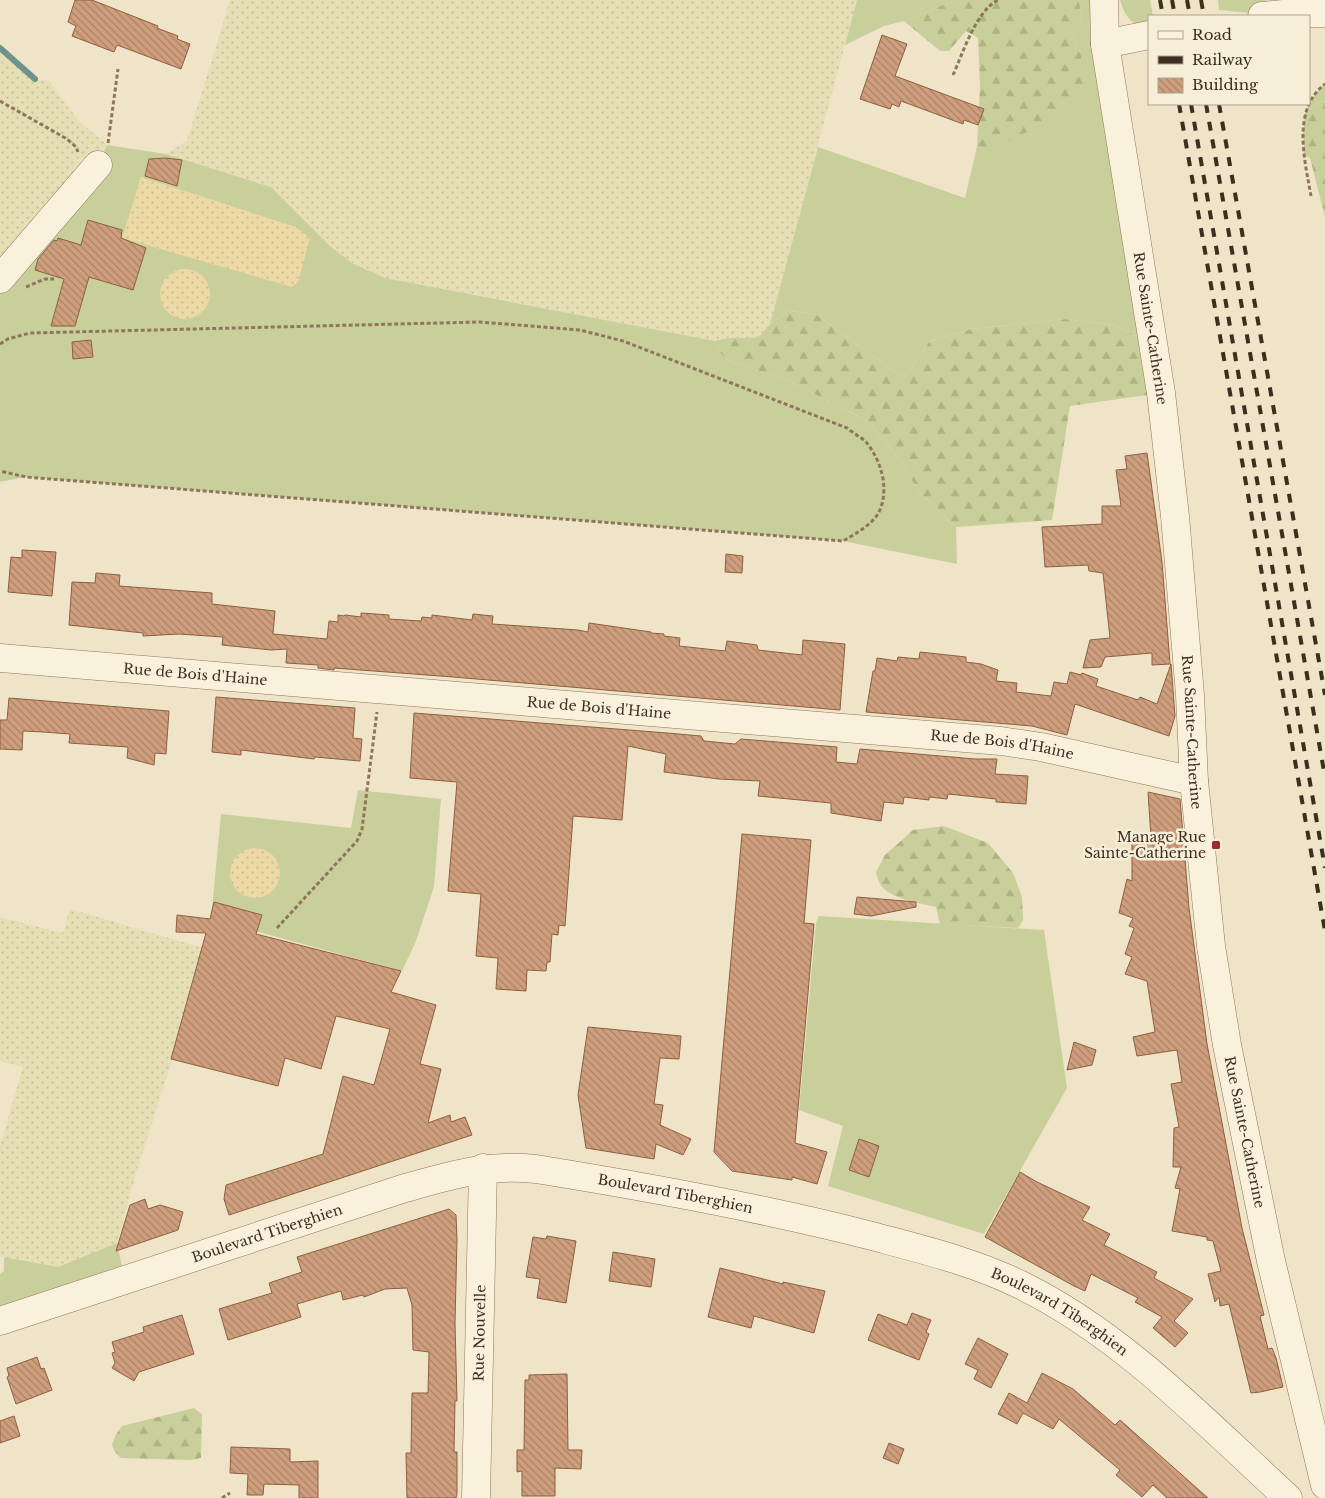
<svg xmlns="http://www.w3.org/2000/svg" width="1325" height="1498" font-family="'Libre Baskerville',serif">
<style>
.farmland{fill:url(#farmland-dots)}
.grass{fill:#c9cf9b}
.forest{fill:url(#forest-firs)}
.sand{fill:url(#sand-dots)}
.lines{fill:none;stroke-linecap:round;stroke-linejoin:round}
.stream{stroke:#6f938a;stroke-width:6}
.building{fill:url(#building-back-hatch);stroke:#8d5f41}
.minor-casing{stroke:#8d765c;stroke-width:29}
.path{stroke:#8d765c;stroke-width:3;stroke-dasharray:4 2.5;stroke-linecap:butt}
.minor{stroke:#faf1dc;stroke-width:28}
.rail{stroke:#3d2e20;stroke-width:4;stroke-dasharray:9 9;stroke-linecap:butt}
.poi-dot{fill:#9e2a2b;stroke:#f7eed8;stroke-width:2}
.labels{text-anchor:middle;stroke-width:5;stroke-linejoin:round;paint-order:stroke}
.street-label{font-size:14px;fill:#3d2e20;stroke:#f7eed8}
.poi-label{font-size:14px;fill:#3d2e20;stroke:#f7eed8;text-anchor:end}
</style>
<defs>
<pattern id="farmland-dots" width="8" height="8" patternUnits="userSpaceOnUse" patternTransform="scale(1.25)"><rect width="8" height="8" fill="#e6deb5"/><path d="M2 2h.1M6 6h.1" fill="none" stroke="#c6bf9b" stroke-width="1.8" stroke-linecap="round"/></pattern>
<pattern id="forest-firs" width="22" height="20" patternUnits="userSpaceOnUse" patternTransform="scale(1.25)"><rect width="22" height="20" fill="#c9cf9b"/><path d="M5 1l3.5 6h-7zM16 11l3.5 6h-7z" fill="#aeb285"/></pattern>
<pattern id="sand-dots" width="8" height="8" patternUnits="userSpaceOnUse" patternTransform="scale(1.25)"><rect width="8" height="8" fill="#ecd9a5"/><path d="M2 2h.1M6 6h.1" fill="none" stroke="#cbbb8e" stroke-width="1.8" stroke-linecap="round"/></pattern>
<pattern id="building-back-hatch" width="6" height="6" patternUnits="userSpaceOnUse" patternTransform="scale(1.25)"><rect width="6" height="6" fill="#cf9f7d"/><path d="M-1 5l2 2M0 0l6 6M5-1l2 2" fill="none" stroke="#a98266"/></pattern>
</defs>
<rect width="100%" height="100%" fill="#f0e4c8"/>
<g class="farmland">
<path d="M230 0H857L770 324 758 338H729L715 341 385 278 352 263 331 247 271 187 166 154 187 141Z"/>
<path d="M0 48 35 79 49 81 78 120 107 145 104 154 87 162 81 157 78 189 0 278Z"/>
<path d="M70 909 203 948 192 980 174 1054 136 1173 117 1243 58 1267 0 1257V1146L23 1067 0 1061V917L63 933Z"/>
</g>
<g class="grass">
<path d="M857 0H955L904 21 884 26 845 45Z"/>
<path d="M1079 0H1104L1155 349 1133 334 1115 325 1066 319 971 329 930 341 904 379 816 314 789 311 770 324 818 147 965 198 977 147 986 152 1081 54 1073 35 1082 19Z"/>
<path d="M1120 0H1150L1153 16H1149V26L1145 28C1129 22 1125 16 1120 0Z"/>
<path d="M1218 0H1266L1270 15 1219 10Z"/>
<path d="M1325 84V101L1318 103 1305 113C1310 102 1315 92 1325 84Z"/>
<path d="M107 145 166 154 271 187 331 247 352 263 385 278 715 341 719 352 729 361 787 380 869 422 901 462 919 492 956 527 957 564 843 541 26 477 0 482V279L98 166Z"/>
<path d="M358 790 441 799 434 887 416 941 402 971 211 919 221 814 351 828Z"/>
<path d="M819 916 1044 930 1067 1088 984 1234 828 1186 843 1126 799 1110 816 923Z"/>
<path d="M117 1243 125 1280 0 1321V1274L4 1271V1257L58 1267Z"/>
</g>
<g class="forest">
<path d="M955 0H1079L1082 19 1073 35 1081 54 1084 87 1074 109 986 152 977 147 980 85 978 38 966 31 949 51H940L904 21Z"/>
<path d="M1325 101V217L1310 158 1304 155 1303 130 1305 113 1318 103Z"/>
<path d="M789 311 816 314 904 379 930 341 971 329 1066 319 1115 325 1133 334 1155 349 1161 393 1070 406 1052 520 956 527 919 492 901 462 869 422 787 380 729 361 719 352 715 341 729 338H758L770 324Z"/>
<path d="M944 826 988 843 1013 873 1022 897 1023 920 1018 928 940 924 936 907C920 903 889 899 880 884 878 881 877 876 876 872L885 855 913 830Z"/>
<path d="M194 1408 202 1414 201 1458 191 1460 121 1458 115 1452 112 1445 115 1436 122 1426Z"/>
</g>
<g class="sand">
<path d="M141 177 296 227 310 238 298 282 292 287 122 238Z"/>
<circle cx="185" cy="294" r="25"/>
<circle cx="255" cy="873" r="25"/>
</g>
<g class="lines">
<path class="stream" d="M0 48 35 79"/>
</g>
<g class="building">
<path d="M75 0H92L158 26 157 28 178 36 177 39 190 44 181 69 117 45 114 52 72 36 76 26 68 22Z"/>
<path d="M882 35 907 44 895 76 984 109 978 125 964 120 963 124 901 101 899 107 892 104 890 109 860 99Z"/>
<path d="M166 158 182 160 177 186 145 176 149 159Z"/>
<path d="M88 220 122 230 121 238 146 248 133 290 89 277 75 326H51L64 279 35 270 38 259 54 240 57 241 58 238 81 245Z"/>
<path d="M91 340 93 357 73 359 72 342Z"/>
<path d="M1147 453 1162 562 1170 664 1152 665V653L1105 657 1101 667 1083 668 1090 640 1110 638 1103 573 1089 571 1088 565 1045 567 1042 527 1102 524V506H1121L1116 470 1127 469 1125 456Z"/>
<path d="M22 550 56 552 52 596 8 592 11 557 22 558Z"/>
<path d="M726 554 743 556 742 573 725 572Z"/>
<path d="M96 573 120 575 119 586 212 593V604L275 611 273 634 327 639 329 621 338 622V615L344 616 345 615 361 617V613L389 615V619L421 621 422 617 432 618V615L472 620 473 614 493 616 492 624 578 630 588 632 589 623 651 632V633L664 634V636L680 638 679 646 725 651 727 641 757 645 758 650 802 655 803 640 845 644 840 710 453 677 334 668V670L318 668V665L286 663 287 649 271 650 222 645 223 637 179 634 143 636V633L69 625 72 582 95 583Z"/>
<path d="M920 652 966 657V662L981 664 998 670 996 681 1017 683 1016 692 1051 696 1054 682 1067 684 1070 672 1081 675 1082 673 1098 679 1096 686 1138 700 1140 697 1157 704 1171 664 1175 716 1169 736 1075 704 1067 735 1032 726 866 712 873 671H875L877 658 897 661 898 657 919 659Z"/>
<path d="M216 697 355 708 353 738 362 739 360 761 315 757 314 759 241 750V755L212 752Z"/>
<path d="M9 698 169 711 166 754 155 753 154 765 127 758 128 747 69 743 70 734 43 732 23 731 22 750 0 749V720H7Z"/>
<path d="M414 713 667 733 701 736 704 741 735 744 741 739 837 747 836 762 857 764 860 749 975 759H997L995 774 1028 776 1026 804 996 802V799L948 794 947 799 929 797V800L904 797 903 804 884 802 881 821 831 813V803L758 796 760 781 719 779 664 772 666 754 628 746 622 820 573 816 565 926 559 925 558 935 552 934 550 962H547L546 971 527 970 526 991 496 989 498 958 476 956 481 894 448 891 457 782 410 778Z"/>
<path d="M1148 792 1180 799 1189 908 1207 1044 1242 1228 1264 1315 1260 1316 1268 1349 1272 1348 1276 1358 1283 1387 1260 1392 1251 1393 1229 1304 1220 1306 1219 1297 1215 1302 1208 1274 1221 1271 1213 1241 1207 1240V1237L1172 1231 1180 1189 1175 1188 1181 1167H1173L1174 1128 1179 1127 1171 1084 1182 1082 1177 1050 1137 1056 1133 1037 1155 1032 1147 981 1125 974 1132 957 1125 954 1134 928 1129 926 1133 918 1119 913 1127 879 1132 881V839L1151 838Z"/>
<path d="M742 834 811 840 804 923 814 924 795 1143 827 1152 817 1184 792 1177V1180L732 1171 714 1152Z"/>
<path d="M857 897 916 902V907L871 916 854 914Z"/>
<path d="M214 902 262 915 256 934 401 971 391 992 436 1005 420 1064 441 1069 428 1123 450 1115 451 1122 465 1117 472 1135 229 1215 224 1199 226 1185 323 1154 343 1076 374 1085 390 1029 336 1016 321 1069 285 1058 278 1086 171 1059 206 933 176 932 177 915 210 919Z"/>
<path d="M588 1027 681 1036 679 1059 660 1058 654 1104 663 1105 660 1125 691 1139 683 1155 656 1144 654 1159 586 1148 578 1095Z"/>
<path d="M1074 1042 1096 1050 1092 1065 1067 1070Z"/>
<path d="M859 1139 879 1146 869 1177 849 1170Z"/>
<path d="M1020 1172 1037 1182 1090 1207 1082 1220 1110 1234 1104 1245 1157 1272 1154 1278 1193 1299 1174 1321 1188 1333 1175 1347 1153 1328 1162 1317 1135 1302 1138 1298 1091 1274 1085 1291 1074 1286 985 1237Z"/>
<path d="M145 1199 148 1209 160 1205 183 1212 178 1230 116 1251 130 1205Z"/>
<path d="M449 1209 456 1215 457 1239 455 1323 457 1401H455L454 1452H457V1494L456 1498H407L406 1453H411L412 1393H428L429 1352 413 1350 412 1305 407 1288 385 1289 364 1297 363 1295 343 1300 341 1291 297 1304 301 1317 228 1340 219 1309 272 1293 269 1283 302 1272 297 1257Z"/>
<path d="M547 1236 576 1241 566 1303 537 1298 540 1279 526 1277 533 1237 546 1239Z"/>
<path d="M613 1252 655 1259 651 1287 609 1281Z"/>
<path d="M720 1268 783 1284V1282L825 1291 814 1333 754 1316 751 1328 708 1317Z"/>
<path d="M912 1313 931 1320 926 1332 929 1334 919 1360 868 1340 878 1314 907 1325Z"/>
<path d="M182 1315 194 1354 139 1372 134 1381 112 1368 115 1363 112 1353 115 1352 112 1342 144 1332 143 1327Z"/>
<path d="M978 1338 1008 1354 991 1388 974 1379 978 1370 965 1364Z"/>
<path d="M37 1357 41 1369 44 1368 52 1390 16 1404 7 1377 9 1376 7 1368Z"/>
<path d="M1042 1373 1073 1389 1115 1425 1120 1420 1208 1498H1167L1153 1485 1142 1497 1116 1475 1120 1470 1059 1419 1053 1429 1023 1413 1017 1424 998 1414 1009 1393 1027 1403Z"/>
<path d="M567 1374 568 1450H582L581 1469 555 1468V1496H522V1471L517 1472V1450H524L525 1380H529V1375Z"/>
<path d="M14 1416 20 1436 0 1443V1421Z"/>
<path d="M889 1443 904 1449 898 1464 883 1458Z"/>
<path d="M231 1447 290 1449V1462L318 1461V1498H299V1485L264 1484 263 1495H247L248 1474 230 1473Z"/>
</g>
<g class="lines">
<g class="minor-casing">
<g id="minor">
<path id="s1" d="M1104 0 1105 44 1161 393 1175 516 1190 695 1194 781 1211 946 1227 1045 1271 1261 1325 1485"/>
<path d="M1262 16 1294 13H1325"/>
<path d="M1105 44 1149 35"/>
<path d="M0 279 98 165"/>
<path id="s2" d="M0 658 1001 741 1041 747 1194 781"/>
<path id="s3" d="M0 1321 405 1188C452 1175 486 1164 536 1169 648 1187 759 1207 868 1235 920 1249 972 1261 1021 1285 1123 1335 1205 1422 1288 1498"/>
<path id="s4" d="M476 1498 483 1168"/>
</g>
</g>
<g class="path">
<path d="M953 75C963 53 976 11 998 0"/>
<path d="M0 101 67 139 76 147 78 152"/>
<path d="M108 143 118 69"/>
<path d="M1311 196C1305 161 1291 110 1325 84"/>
<path d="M26 287 45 279H54"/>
<path d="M0 344 8 339 30 333 480 322 580 330 623 341 847 428C853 433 861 437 866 442 881 460 890 489 879 512 872 525 855 534 843 541L26 477 0 471"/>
<path d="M277 928 357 841 362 829 377 712"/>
<path d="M222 1498 230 1493"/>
</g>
<use href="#minor" class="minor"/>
<g class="rail">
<path d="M1160 0 1163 16"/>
<path d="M1172 0 1175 16"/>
<path d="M1187 0 1190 16"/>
<path d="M1201 0 1204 16"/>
<path d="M1179 104 1325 931"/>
<path d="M1191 104 1325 868"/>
<path d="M1206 104 1325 777"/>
<path d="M1219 104 1325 695"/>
</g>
</g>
<rect class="poi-dot" x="1211" y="840" width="10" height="10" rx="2.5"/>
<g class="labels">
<g class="street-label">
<text dy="5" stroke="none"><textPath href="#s1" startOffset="332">Rue Sainte-Catherine</textPath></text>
<text dy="5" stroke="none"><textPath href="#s2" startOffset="196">Rue de Bois d'Haine</textPath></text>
<text dy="5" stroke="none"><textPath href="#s2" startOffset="601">Rue de Bois d'Haine</textPath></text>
<text dy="5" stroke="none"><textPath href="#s1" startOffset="738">Rue Sainte-Catherine</textPath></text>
<text dy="5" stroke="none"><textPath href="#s2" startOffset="1006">Rue de Bois d'Haine</textPath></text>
<text dy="5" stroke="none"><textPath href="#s1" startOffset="1142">Rue Sainte-Catherine</textPath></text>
<text dy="5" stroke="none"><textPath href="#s3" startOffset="701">Boulevard Tiberghien</textPath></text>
<text dy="5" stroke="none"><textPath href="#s3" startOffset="281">Boulevard Tiberghien</textPath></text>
<text dy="5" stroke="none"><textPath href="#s3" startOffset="1106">Boulevard Tiberghien</textPath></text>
<text dy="5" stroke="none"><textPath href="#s4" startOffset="165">Rue Nouvelle</textPath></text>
</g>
<g class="poi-label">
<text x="1206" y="842">Manage Rue<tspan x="1206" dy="16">Sainte-Catherine</tspan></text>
</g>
</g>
<rect x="1148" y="15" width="162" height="90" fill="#f7eed8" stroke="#ada18e"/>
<rect x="1158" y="31" width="25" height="8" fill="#faf1dc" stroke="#ada18e"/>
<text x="1192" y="40" font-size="15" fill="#3d2e20">Road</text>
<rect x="1158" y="56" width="25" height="8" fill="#3d2e20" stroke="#ada18e"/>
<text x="1192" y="65" font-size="15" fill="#3d2e20">Railway</text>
<rect x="1158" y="78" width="25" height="15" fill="url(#building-back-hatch)" stroke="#ada18e"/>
<text x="1192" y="90" font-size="15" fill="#3d2e20">Building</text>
</svg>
